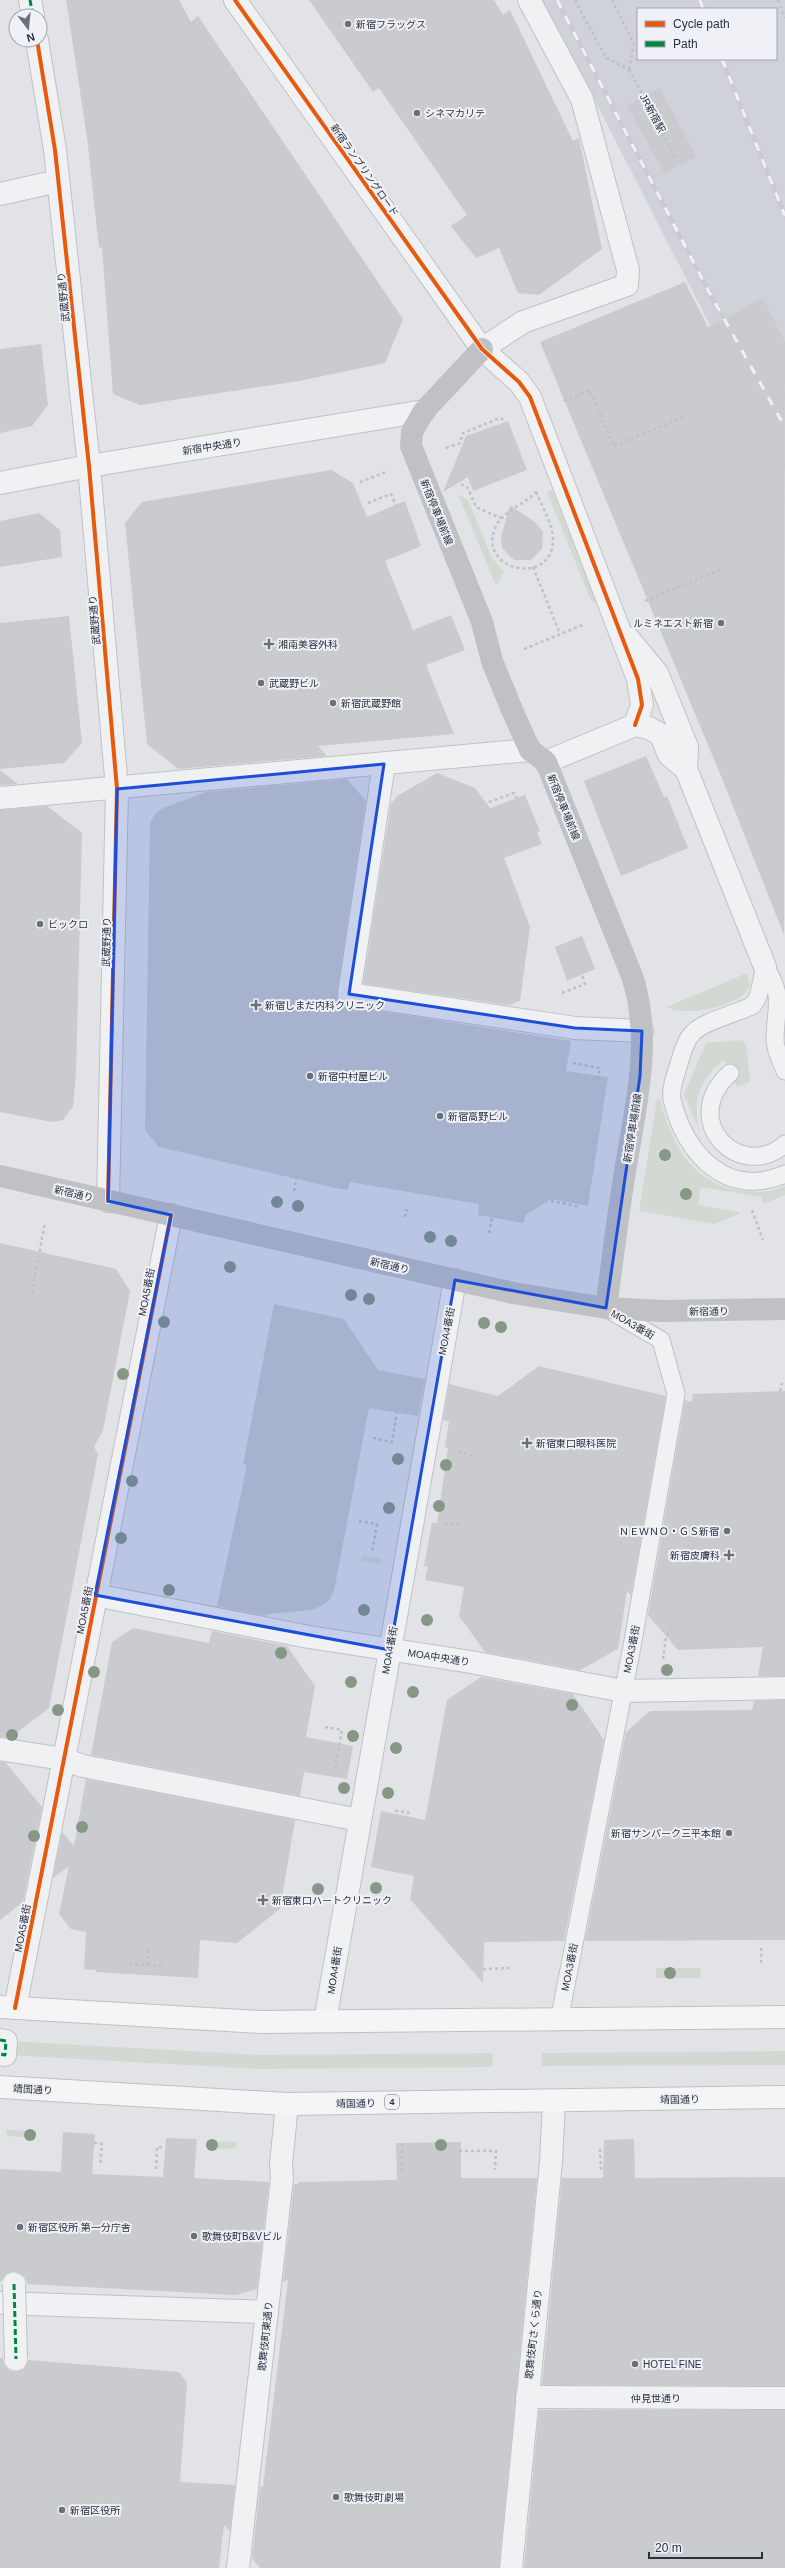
<svg xmlns="http://www.w3.org/2000/svg" width="785" height="2568" font-family="Helvetica,'Noto Sans JP',sans-serif">
<style>
.built{fill:#d0d2d9;fill-rule:evenodd}
.green{fill:#d2d9d2}
.building{fill:#cacbce}
.lines{fill:none;stroke-linecap:round;stroke-linejoin:round}
.lane-casing{stroke:#c0c1c4;stroke-width:19}
.street-casing{stroke:#c0c1c4;stroke-width:24}
.primary-casing{stroke:#bec0c4;stroke-width:24}
.path{stroke:#c0c1c6;stroke-width:2.5;stroke-dasharray:3 3;stroke-linecap:butt}
.lane{stroke:#f0f1f3;stroke-width:17}
.street{stroke:#f0f1f3;stroke-width:22}
.secondary{stroke:#bfc1c5;stroke-width:22}
.primary{stroke:#f5f5f6;stroke-width:22}
.rail-casing{stroke:#cacbce;stroke-width:4.5}
.rail{stroke:#eff1f6;stroke-width:3;stroke-dasharray:9;stroke-linecap:butt}
.street-bridge-casing{stroke:#c0c1c4;stroke-width:24;stroke-linecap:butt}
.street-bridge{stroke:#f0f1f3;stroke-width:22}
.quiet{stroke:#00873e;stroke-width:3;stroke-dasharray:6 3;stroke-linecap:butt}
.cycleway-casing{stroke:#eff1f6;stroke-width:6}
.cycleway{stroke:#e8590c;stroke-width:4}
.tree{fill:#879786}
.marked{fill:#1d4ed8;fill-opacity:0.2;stroke:#1d4ed8;stroke-width:3;stroke-linejoin:round}
.poi-dot{fill:#6a6f79;stroke:#eff1f6;stroke-width:1.5}
.labels{text-anchor:middle;stroke-width:4;stroke-linejoin:round;paint-order:stroke}
.shield{fill:#eff1f6;stroke:#646a75;stroke-width:1}
.shield-label{font-size:9px;font-weight:bold;fill:#29303e}
.poi-label{font-size:10px;fill:#29303e;stroke:#eff1f6;text-anchor:start}
.street-label{font-size:10px;fill:#29303e;stroke:#eff1f6}
</style>
<rect width="100%" height="100%" fill="#e2e3e6"/>
<path class="built" d="M542 0H785V472L585 81ZM638 9H776V59H638Z"/>
<g class="green">
<path d="M552 490 596 602 592 603 547 492Z"/>
<path d="M458 494 468 500 492 558 504 572 496 586Z"/>
<path d="M747 973 750 985C744 1006 683 1018 667 1007Z"/>
<path d="M741 1040 746 1044 750 1082 737 1087 724 1060C698 1081 692 1101 700 1133L684 1094 706 1043Z"/>
<path d="M657 1099 660 1100C672 1142 689 1181 737 1190 753 1193 770 1193 785 1186V1195L764 1204 761 1197 701 1187 698 1205 739 1212V1214L714 1224 639 1211Z"/>
<path d="M362 1556 381 1559 380 1564 361 1560Z"/>
<path d="M352 1728 357 1737 349 1744Z"/>
<path d="M656 1968H700L701 1978H656Z"/>
<path d="M6 2041 260 2055 493 2053 492 2067 260 2069 5 2055Z"/>
<path d="M785 2051V2065L542 2066 541 2053Z"/>
<path d="M6 2130 36 2131V2136L34 2138 7 2136Z"/>
<path d="M206 2141 237 2142 236 2148 234 2149 207 2148Z"/>
</g>
<g class="building">
<path d="M66 0H179L191 22 198 16 403 319 385 363 299 381 140 405 113 394 102 247 99 248 87 137Z"/>
<path d="M309 0H494L503 15 510 10 573 141 579 138 602 249 539 295 518 293 499 248 476 258 451 226 467 215 379 88 373 92Z"/>
<path d="M660 88 696 157 664 173 627 105Z"/>
<path d="M685 282 708 327 763 298 785 342 784 935 723 781 540 342Z"/>
<path d="M41 344 48 405 32 426 0 433V349Z"/>
<path d="M508 421 527 470 473 491 468 477 443 492 466 436Z"/>
<path d="M331 470 353 483 367 517 405 501 421 546 385 561 413 630 451 615 465 650 426 665 454 734 318 746 327 756 178 769 147 744 125 523 142 502Z"/>
<path d="M510 505 536 523 543 532 542 549 531 560H514L502 548 501 537Z"/>
<path d="M39 513 60 530 62 557 0 567V521Z"/>
<path d="M69 616 82 743 64 763 0 769V623Z"/>
<path d="M646 756 664 797 667 796 688 848 621 876 584 781Z"/>
<path d="M0 770 18 784 0 785Z"/>
<path d="M437 773 475 788 490 808 525 795 540 831 537 832 542 844 504 858 530 927 520 1001 509 1005 363 984 391 803 399 795Z"/>
<path d="M347 779 366 801 337 992 338 999 347 1006 571 1041 566 1071 608 1077 588 1206 551 1199 526 1215 523 1223 478 1215 479 1204 350 1182 348 1190 340 1189 159 1147 145 1130 150 823 155 814 161 809 206 792Z"/>
<path d="M47 806 82 833 76 1073 73 1106 63 1120 52 1122 0 1112V810Z"/>
<path d="M582 936 595 969 567 981 555 947Z"/>
<path d="M0 1243 116 1269 130 1291 103 1430 94 1447 98 1454 49 1708 10 1738 0 1737Z"/>
<path d="M274 1304 344 1319 378 1370 425 1379 418 1416 369 1408 334 1591 330 1599 325 1604 312 1610 266 1614 267 1616 217 1606 247 1465 243 1464Z"/>
<path d="M539 1366 666 1396 631 1595 627 1591 618 1649 580 1670 485 1652 459 1616 464 1587 425 1580 428 1567 424 1566 432 1523H437L448 1448 445 1447 449 1421 443 1420 449 1384 498 1396Z"/>
<path d="M785 1391V1676H758L763 1647 678 1650 648 1615 685 1400 692 1402 693 1394Z"/>
<path d="M133 1628 209 1643 212 1631 287 1646 315 1686 306 1737 353 1746 347 1779 304 1772 300 1796 91 1755 112 1642Z"/>
<path d="M481 1677 573 1694 604 1740 564 1941 484 1942 483 1983 410 1899 414 1876 371 1867 381 1811 425 1820 447 1700Z"/>
<path d="M785 1700V1940L585 1941 626 1732 650 1711 752 1710 754 1701Z"/>
<path d="M0 1762H5L42 1807 23 1902 0 1920Z"/>
<path d="M86 1779 295 1820 280 1909 237 1943 200 1940 198 1978 96 1972V1970L84 1969 86 1932 71 1929 59 1914 69 1866 53 1878 62 1832 74 1846Z"/>
<path d="M63 2132 95 2134 92 2174 163 2177 166 2138 197 2139 194 2178 269 2182 257 2289 236 2295 27 2284 24 2277 14 2272 7 2274 0 2283V2169L61 2172Z"/>
<path d="M634 2139 635 2178 785 2177V2386L542 2385 562 2178H603L604 2140Z"/>
<path d="M461 2142V2178H537L499 2568H260L252 2558 260 2487H263L288 2280 283 2282 294 2184H298V2182L397 2180 396 2143Z"/>
<path d="M0 2358H3L5 2365 10 2370 16 2371 23 2369 28 2360 179 2372 187 2383 180 2482 235 2485 230 2531 224 2525 219 2568H0Z"/>
<path d="M539 2410H785V2568H524Z"/>
</g>
<g class="lines">
<g class="lane-casing">
<g id="lane">
<path d="M785 1071C781 1061 776 1052 775 1041 775 1008 785 996 765 967L758 997 753 1005C737 1014 701 1021 691 1035 685 1042 683 1052 680 1060 677 1072 670 1087 672 1099 684 1153 727 1200 785 1174"/>
<path d="M730 1073C677 1121 741 1183 785 1144"/>
<path d="M559 2021 631 1652 676 1394 661 1340 606 1308"/>
</g>
</g>
<g class="street-casing">
<g id="street">
<path d="M30 0 33 16"/>
<path d="M235 0 482 349 519 382 530 397 638 679 642 705 635 725"/>
<path d="M37 40 55 150 89 466 117 789 108 1201"/>
<path d="M0 194 58 181"/>
<path d="M482 349 523 322 627 285 628 270 582 99 529 0"/>
<path d="M0 483 89 466 424 411"/>
<path d="M628 638 657 673 687 747 686 769 765 967"/>
<path d="M546 762 635 725 649 728 661 735 669 755 686 769"/>
<path d="M384 764 349 994 575 1028 642 1031"/>
<path d="M0 798 530 750"/>
<path d="M95 1595 309 1637 471 1662 623 1691 785 1688"/>
<path d="M0 1749 63 1759 83 1766 359 1820"/>
<path d="M15 2008 171 1215"/>
<path d="M325 2021 455 1280"/>
<path d="M0 2040 6 2041 5 2055 0 2054"/>
<path d="M0 2303 267 2312"/>
<path d="M527 2397 785 2398"/>
<path d="M238 2568 282 2178 281 2164 287 2104"/>
<path d="M511 2568 551 2162 554 2101"/>
</g>
</g>
<g class="primary-casing">
<g id="primary">
<path d="M0 2007 261 2022 785 2017"/>
<path d="M0 2087 287 2104 785 2097"/>
</g>
</g>
<g class="path">
<path d="M575 0 606 58 629 69"/>
<path d="M612 0 634 44 629 69"/>
<path d="M778 0 785 18"/>
<path d="M629 69 676 158"/>
<path d="M564 401 590 390 613 446 684 417"/>
<path d="M446 448 460 443 463 433 500 418 504 420"/>
<path d="M360 482 388 471"/>
<path d="M461 484 468 488 476 507 501 518"/>
<path d="M536 492C542 506 552 523 553 538 555 587 477 572 495 528 502 511 524 505 536 492Z"/>
<path d="M368 503 391 494 396 506"/>
<path d="M533 567 560 634"/>
<path d="M645 601 726 567"/>
<path d="M524 649 585 624"/>
<path d="M489 802 514 793 516 798"/>
<path d="M562 993 585 984 582 975"/>
<path d="M573 1063 600 1068 598 1080"/>
<path d="M294 1191 297 1176"/>
<path d="M551 1201 577 1206 578 1201"/>
<path d="M752 1210 763 1240"/>
<path d="M405 1217 407 1209"/>
<path d="M489 1233 492 1218"/>
<path d="M32 1293 45 1222"/>
<path d="M780 1391 782 1383"/>
<path d="M373 1438 392 1442 397 1412"/>
<path d="M458 1451 475 1457"/>
<path d="M359 1521 377 1524 372 1553"/>
<path d="M445 1523 463 1524"/>
<path d="M663 1659 666 1637 671 1628"/>
<path d="M325 1727 342 1730 334 1772"/>
<path d="M395 1811 412 1813"/>
<path d="M761 1948V1966"/>
<path d="M129 1964 165 1966"/>
<path d="M148 1965 149 1947"/>
<path d="M483 1969 510 1968"/>
<path d="M94 2143 102 2144 100 2166"/>
<path d="M402 2144V2171"/>
<path d="M459 2151H496L495 2170"/>
<path d="M156 2169 157 2147 165 2148"/>
<path d="M601 2170 600 2150 604 2149"/>
</g>
<use href="#lane" class="lane"/>
<use href="#street" class="street"/>
<g class="secondary">
<path d="M482 349 424 411 412 432 411 446 482 622 492 661 512 710 530 750 546 762 632 976C654 1042 634 1112 624 1178 617 1221 612 1265 606 1308"/>
<path d="M0 1176 513 1293 606 1308 663 1311 785 1309"/>
</g>
<use href="#primary" class="primary"/>
<g class="rail-casing">
<g id="rail">
<path d="M557 0 709 292 785 427"/>
<path d="M700 0 703 9"/>
<path d="M722 59 785 216"/>
</g>
</g>
<use href="#rail" class="rail"/>
<g class="street-bridge-casing">
<path id="street-bridge" d="M14 2284 16 2359"/>
</g>
<use href="#street-bridge" class="street-bridge"/>
<g class="quiet">
<path d="M30 0 33 16"/>
<path d="M0 2040 6 2041 5 2055 0 2054"/>
<path d="M14 2284 16 2359"/>
</g>
<g class="cycleway-casing">
<g id="cycleway">
<path d="M235 0 482 349 519 382 530 397 638 679 642 705 635 725"/>
<path d="M37 40 55 150 89 466 117 789 108 1201"/>
<path d="M15 2008 171 1215"/>
</g>
</g>
<use href="#cycleway" class="cycleway"/>
</g>
<g class="tree">
<circle cx="665" cy="1155" r="6"/>
<circle cx="686" cy="1194" r="6"/>
<circle cx="277" cy="1202" r="6"/>
<circle cx="298" cy="1206" r="6"/>
<circle cx="430" cy="1237" r="6"/>
<circle cx="451" cy="1241" r="6"/>
<circle cx="230" cy="1267" r="6"/>
<circle cx="351" cy="1295" r="6"/>
<circle cx="369" cy="1299" r="6"/>
<circle cx="164" cy="1322" r="6"/>
<circle cx="484" cy="1323" r="6"/>
<circle cx="501" cy="1327" r="6"/>
<circle cx="123" cy="1374" r="6"/>
<circle cx="398" cy="1459" r="6"/>
<circle cx="446" cy="1465" r="6"/>
<circle cx="132" cy="1481" r="6"/>
<circle cx="439" cy="1506" r="6"/>
<circle cx="389" cy="1508" r="6"/>
<circle cx="121" cy="1538" r="6"/>
<circle cx="169" cy="1590" r="6"/>
<circle cx="364" cy="1610" r="6"/>
<circle cx="427" cy="1620" r="6"/>
<circle cx="281" cy="1653" r="6"/>
<circle cx="667" cy="1670" r="6"/>
<circle cx="94" cy="1672" r="6"/>
<circle cx="351" cy="1682" r="6"/>
<circle cx="413" cy="1692" r="6"/>
<circle cx="572" cy="1705" r="6"/>
<circle cx="58" cy="1710" r="6"/>
<circle cx="12" cy="1735" r="6"/>
<circle cx="353" cy="1736" r="6"/>
<circle cx="396" cy="1748" r="6"/>
<circle cx="344" cy="1788" r="6"/>
<circle cx="388" cy="1793" r="6"/>
<circle cx="82" cy="1827" r="6"/>
<circle cx="34" cy="1836" r="6"/>
<circle cx="376" cy="1888" r="6"/>
<circle cx="318" cy="1889" r="6"/>
<circle cx="670" cy="1973" r="6"/>
<circle cx="30" cy="2135" r="6"/>
<circle cx="212" cy="2145" r="6"/>
<circle cx="441" cy="2145" r="6"/>
</g>
<path class="marked" d="M384 764 349 994 575 1028 642 1031 640 1076 606 1308 455 1280 390 1650 95 1595 171 1215 108 1201 117 789Z"/>
<g class="poi-dot">
<circle cx="348" cy="24" r="4"/>
<circle cx="417" cy="113" r="4"/>
<circle cx="721" cy="623" r="4"/>
<path d="M267 638h4v4h4v4h-4v4h-4v-4h-4v-4h4z"/>
<circle cx="261" cy="683" r="4"/>
<circle cx="333" cy="703" r="4"/>
<circle cx="40" cy="924" r="4"/>
<path d="M254 999h4v4h4v4h-4v4h-4v-4h-4v-4h4z"/>
<circle cx="310" cy="1076" r="4"/>
<circle cx="440" cy="1116" r="4"/>
<path d="M525 1437h4v4h4v4h-4v4h-4v-4h-4v-4h4z"/>
<circle cx="727" cy="1531" r="4"/>
<path d="M727 1549h4v4h4v4h-4v4h-4v-4h-4v-4h4z"/>
<circle cx="729" cy="1833" r="4"/>
<path d="M261 1894h4v4h4v4h-4v4h-4v-4h-4v-4h4z"/>
<circle cx="20" cy="2227" r="4"/>
<circle cx="194" cy="2236" r="4"/>
<circle cx="635" cy="2364" r="4"/>
<circle cx="336" cy="2497" r="4"/>
<circle cx="62" cy="2510" r="4"/>
</g>
<g class="labels">
<rect class="shield" x="385" y="2095" width="14" height="14" rx="3"/>
<g class="shield-label">
<text x="392" y="2105">4</text>
</g>
<g class="poi-label">
<text x="356" y="28">新宿フラッグス</text>
<text x="425" y="117">シネマカリテ</text>
<text x="713" y="627" text-anchor="end">ルミネエスト新宿</text>
<text x="278" y="648">湘南美容外科</text>
<text x="269" y="687">武蔵野ビル</text>
<text x="341" y="707">新宿武蔵野館</text>
<text x="48" y="928">ビックロ</text>
<text x="265" y="1009">新宿しまだ内科クリニック</text>
<text x="318" y="1080">新宿中村屋ビル</text>
<text x="448" y="1120">新宿高野ビル</text>
<text x="536" y="1447">新宿東口眼科医院</text>
<text x="719" y="1535" text-anchor="end">ＮＥＷＮＯ・ＧＳ新宿</text>
<text x="720" y="1559" text-anchor="end">新宿皮膚科</text>
<text x="721" y="1837" text-anchor="end">新宿サンパーク三平本館</text>
<text x="272" y="1904">新宿東口ハートクリニック</text>
<text x="28" y="2231">新宿区役所 第一分庁舎</text>
<text x="202" y="2240">歌舞伎町B&amp;Vビル</text>
<text x="643" y="2368">HOTEL FINE</text>
<text x="344" y="2501">歌舞伎町劇場</text>
<text x="70" y="2514">新宿区役所</text>
</g>
<g class="street-label">
<text transform="translate(653 113) rotate(62)" y="4">JR新宿駅</text>
<text transform="translate(365 170) rotate(55)" y="4">新宿ランブリングロード</text>
<text transform="translate(63 297) rotate(-96)" y="4">武蔵野通り</text>
<text transform="translate(212 446) rotate(-9)" y="4">新宿中央通り</text>
<text transform="translate(437 512) rotate(68)" y="4">新宿停車場前線</text>
<text transform="translate(94 620) rotate(-95)" y="4">武蔵野通り</text>
<text transform="translate(564 807) rotate(68)" y="4">新宿停車場前線</text>
<text transform="translate(106 942) rotate(-89)" y="4">武蔵野通り</text>
<text transform="translate(632 1128) rotate(-81)" y="4">新宿停車場前線</text>
<text transform="translate(74 1193) rotate(13)" y="4">新宿通り</text>
<text transform="translate(390 1265) rotate(13)" y="4">新宿通り</text>
<text transform="translate(146 1292) rotate(-79)" y="4">MOA5番街</text>
<text transform="translate(709 1311) rotate(-1)" y="4">新宿通り</text>
<text transform="translate(633 1324) rotate(30)" y="4">MOA3番街</text>
<text transform="translate(446 1331) rotate(-79)" y="4">MOA4番街</text>
<text transform="translate(84 1610) rotate(-79)" y="4">MOA5番街</text>
<text transform="translate(631 1649) rotate(-79)" y="4">MOA3番街</text>
<text transform="translate(389 1650) rotate(-80)" y="4">MOA4番街</text>
<text transform="translate(439 1657) rotate(9)" y="4">MOA中央通り</text>
<text transform="translate(22 1928) rotate(-79)" y="4">MOA5番街</text>
<text transform="translate(569 1967) rotate(-79)" y="4">MOA3番街</text>
<text transform="translate(334 1970) rotate(-81)" y="4">MOA4番街</text>
<text transform="translate(33 2089) rotate(3)" y="4">靖国通り</text>
<text transform="translate(680 2099) rotate(-1)" y="4">靖国通り</text>
<text transform="translate(356 2103) rotate(-1)" y="4">靖国通り</text>
<text transform="translate(533 2334) rotate(-84)" y="4">歌舞伎町さくら通り</text>
<text transform="translate(265 2336) rotate(-84)" y="4">歌舞伎町東通り</text>
<text x="656" y="2402">仲見世通り</text>
</g>
</g>
<rect x="637" y="8" width="140" height="52" fill="#eff1f6" stroke="#a0a4ac"/>
<rect x="645" y="21" width="20" height="6" fill="#e8590c" stroke="#a0a4ac"/>
<text x="673" y="28" font-size="12" fill="#29303e">Cycle path</text>
<rect x="645" y="41" width="20" height="6" fill="#00873e" stroke="#a0a4ac"/>
<text x="673" y="48" font-size="12" fill="#29303e">Path</text>
<g transform="translate(28 28) rotate(164)"><circle r="19" fill="#eff1f6" stroke="#a0a4ac"/>
<path d="M0-3L7 15L0 10L-7 15Z" fill="#6a6f79"/>
<text y="-6" font-size="11" font-weight="bold" text-anchor="middle" fill="#29303e">N</text>
</g>
<path d="M649 2552v6h113v-6" fill="none" stroke="#29303e" stroke-width="2"/>
<text x="655" y="2552" font-size="12" fill="#29303e" stroke="#eff1f6" stroke-width="3" paint-order="stroke">20 m</text>
</svg>
